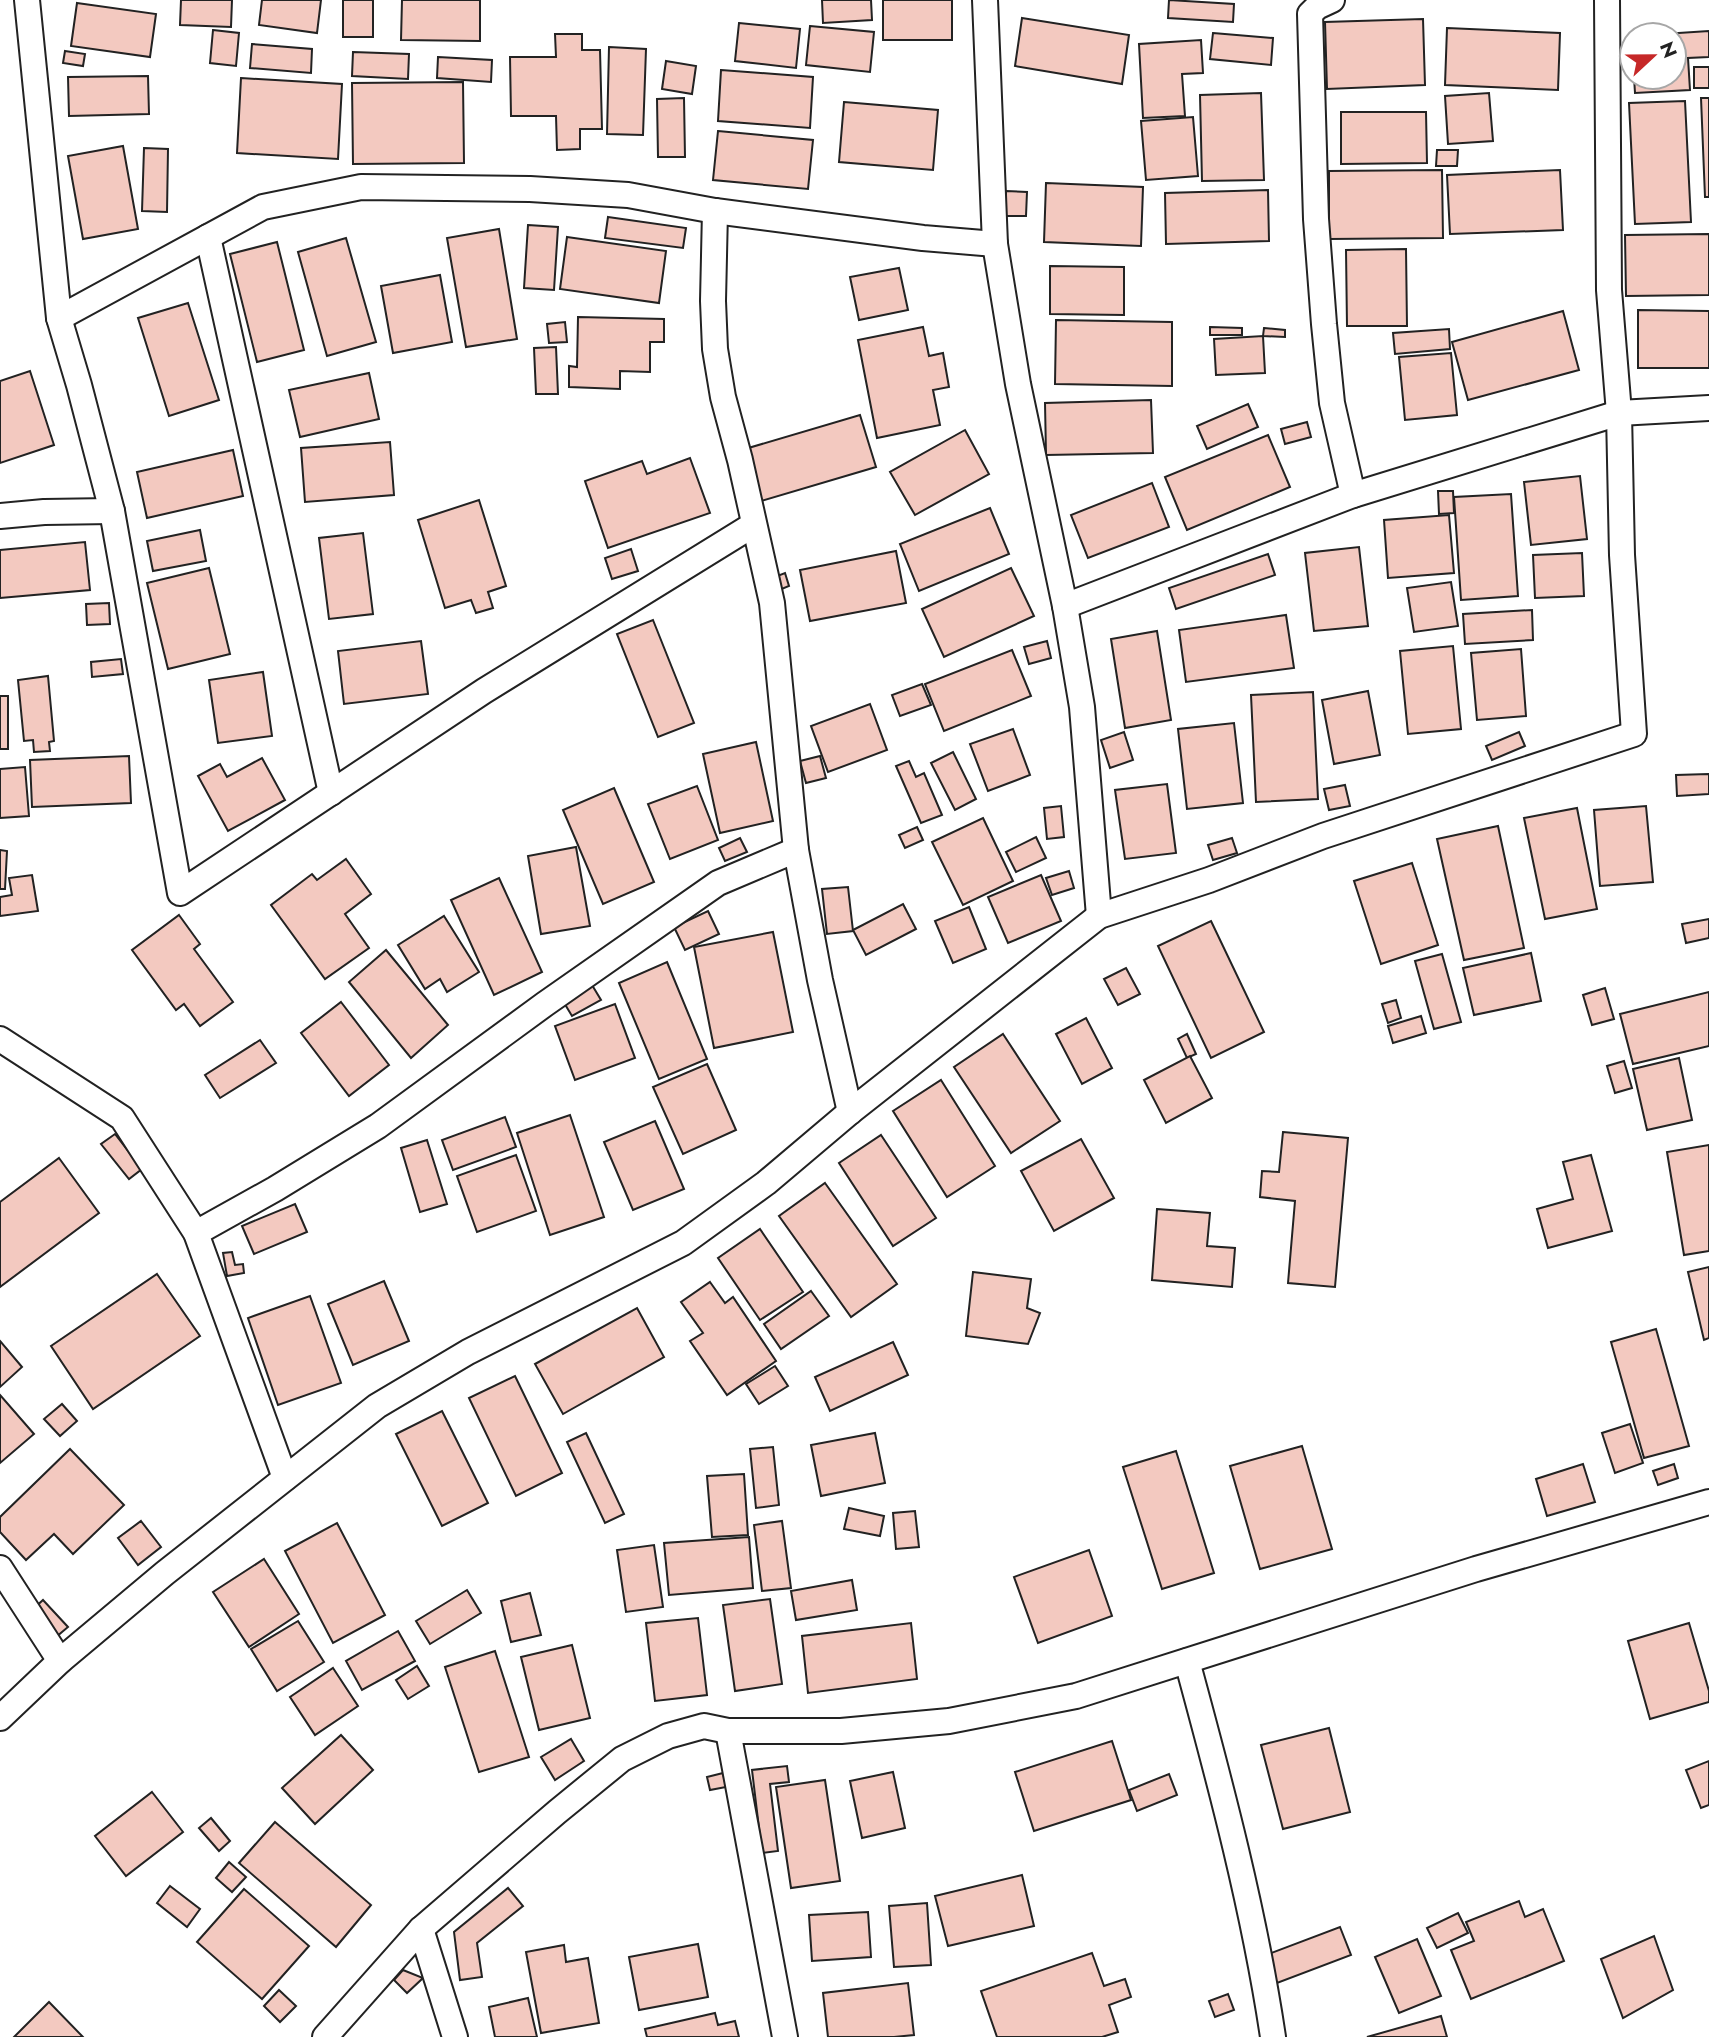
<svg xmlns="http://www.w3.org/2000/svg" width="1709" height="2037" font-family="Jost,sans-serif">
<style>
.building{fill:#f3c9c0;stroke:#222;stroke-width:2}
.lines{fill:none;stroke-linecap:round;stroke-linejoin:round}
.minor-casing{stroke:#222;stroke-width:28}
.minor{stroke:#fff;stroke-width:24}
</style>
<rect width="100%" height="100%" fill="#fff"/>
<g class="building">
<path d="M181 0H232L231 27 180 25Z"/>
<path d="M262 0H321L317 33 259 25Z"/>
<rect x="343" y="0" width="30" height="37"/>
<path d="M402 0H480V41L401 40Z"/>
<path d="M822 0H871L872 20 823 23Z"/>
<rect x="883" y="0" width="69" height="40"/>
<path d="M1169 0 1234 4 1233 22 1168 18Z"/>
<path d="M77 3 156 14 150 57 71 46Z"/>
<path d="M1022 18 1129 35 1122 84 1015 66Z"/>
<path d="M1423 19 1425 85 1327 89 1325 22Z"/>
<path d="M739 23 800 29 796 68 735 61Z"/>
<path d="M810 26 874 32 870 72 806 65Z"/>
<path d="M1447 28 1560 33 1558 90 1445 85Z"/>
<path d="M213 30 239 33 236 66 210 63Z"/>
<path d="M1709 31V57L1688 58 1690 90 1635 93 1634 77H1674V35H1648Z"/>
<path d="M1213 33 1273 38 1271 65 1210 59Z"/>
<path d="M555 34H582V50H600L602 129H580V149L557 150 556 116H511L510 57H556Z"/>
<path d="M1201 40 1203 73 1182 74 1185 116 1143 118 1139 44Z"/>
<path d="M252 44 312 49 311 73 250 68Z"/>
<path d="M609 47 646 49 643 135 607 134Z"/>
<path d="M65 51 85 54 83 66 63 63Z"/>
<path d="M353 52 409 54 408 79 352 76Z"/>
<path d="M438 57 492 60 491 82 437 78Z"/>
<path d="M666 61 696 66 692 94 662 89Z"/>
<rect x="1694" y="67" width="15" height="21"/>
<path d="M721 70 813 77 810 128 718 121Z"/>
<path d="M148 76 149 114 69 116 68 77Z"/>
<path d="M241 78 342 84 338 159 237 153Z"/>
<path d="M463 82 464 163 353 164 352 83Z"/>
<path d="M1261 93 1264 180 1202 181 1200 95Z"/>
<path d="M1489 93 1493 141 1448 144 1445 96Z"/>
<path d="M684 98 685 157H658L657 99Z"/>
<path d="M1701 98H1709V197H1705Z"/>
<path d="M1685 101 1691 222 1635 224 1629 103Z"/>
<path d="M844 102 938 110 933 170 839 162Z"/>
<path d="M1341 112H1426L1427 163 1341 164Z"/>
<path d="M1193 117 1198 176 1146 180 1141 121Z"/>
<path d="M718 131 813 140 808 189 713 180Z"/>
<path d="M123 146 138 229 83 239 68 156Z"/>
<path d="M144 148 168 149 167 212 142 211Z"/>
<path d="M1437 150H1458L1457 166H1436Z"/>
<path d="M1442 170 1443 238 1329 239V171Z"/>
<path d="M1560 170 1563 230 1450 234 1447 175Z"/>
<path d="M1046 183 1143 187 1141 246 1044 242Z"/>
<path d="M1268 190 1269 241 1166 244 1165 193Z"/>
<path d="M1006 191 1027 192 1026 216H1006Z"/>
<path d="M608 217 686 228 683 248 605 238Z"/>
<path d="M528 225 558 227 554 290 524 288Z"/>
<path d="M499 229 517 339 466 347 447 238Z"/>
<path d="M1709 234V295L1626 296 1625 235Z"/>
<path d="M567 237 666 251 659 303 560 289Z"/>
<path d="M346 238 376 342 327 356 298 252Z"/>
<path d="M277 242 304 350 257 362 230 254Z"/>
<path d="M1406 249 1407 326H1347L1346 250Z"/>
<path d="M1050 266 1124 267V315L1050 314Z"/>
<path d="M899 268 908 310 859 320 850 277Z"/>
<path d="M440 275 452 342 393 353 381 286Z"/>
<path d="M188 303 219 400 169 416 138 318Z"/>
<path d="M1638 310 1709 311V368H1638Z"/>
<path d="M1563 311 1579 370 1468 400 1452 342Z"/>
<path d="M578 317 664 319V342H650V372L620 371V389L569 387V366L577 367Z"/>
<path d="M1056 320 1172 322V386L1055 384Z"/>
<path d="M565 322 567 342 549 343 547 324Z"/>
<path d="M923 327 929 356 943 353 949 387 933 390 940 425 877 438 858 340Z"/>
<path d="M1210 327 1242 328V335H1210Z"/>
<path d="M1264 328 1285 330V337L1263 336Z"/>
<path d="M1449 329 1450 349 1395 354 1393 333Z"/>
<path d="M1263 336 1265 373 1216 375 1214 339Z"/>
<path d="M556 347 558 394H536L534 348Z"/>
<path d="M1451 353 1457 415 1405 420 1399 357Z"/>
<path d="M30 371 54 445 0 463V381Z"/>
<path d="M369 373 379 419 300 437 289 390Z"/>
<path d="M1151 400 1153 453 1046 455 1045 403Z"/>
<path d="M1248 404 1258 427 1207 449 1197 426Z"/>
<path d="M860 415 876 467 761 501 745 449Z"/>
<path d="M1307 422 1311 437 1285 444 1281 429Z"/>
<path d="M965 430 989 474 915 515 890 472Z"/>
<path d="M1268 435 1290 487 1187 530 1165 477Z"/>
<path d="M390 442 394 495 305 502 301 448Z"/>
<path d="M233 450 243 496 147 518 137 472Z"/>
<path d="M690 458 710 513 608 548 585 481 642 461 647 474Z"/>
<path d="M1580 476 1587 539 1531 545 1524 482Z"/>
<path d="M1152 483 1169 527 1088 558 1071 515Z"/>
<path d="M1438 491H1453L1454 513 1439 514Z"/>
<path d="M1511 494 1518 596 1461 600 1454 497Z"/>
<path d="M479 500 506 586 488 592 493 608 476 613 471 600 445 608 418 520Z"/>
<path d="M990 508 1009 554 919 591 900 544Z"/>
<path d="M1449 515 1454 573 1388 578 1384 520Z"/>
<path d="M200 530 206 561 153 571 147 541Z"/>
<path d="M363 533 373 614 329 619 319 538Z"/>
<path d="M85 542 90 590 0 598V550Z"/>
<path d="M1359 547 1368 626 1314 631 1305 553Z"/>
<path d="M631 549 638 571 612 579 605 558Z"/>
<path d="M896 551 906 603 810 621 800 570Z"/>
<path d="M1582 553 1584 596 1535 598 1533 555Z"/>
<path d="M1268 554 1275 575 1176 609 1169 588Z"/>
<path d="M209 568 230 654 168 669 147 583Z"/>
<path d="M1011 568 1034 616 944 657 922 609Z"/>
<path d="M785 573 789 586 777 591 772 578Z"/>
<path d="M1451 582 1458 626 1414 632 1407 588Z"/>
<path d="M109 603 110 624 87 625 86 604Z"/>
<path d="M1532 610 1533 640 1465 644 1463 614Z"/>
<path d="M1286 615 1294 668 1186 682 1179 630Z"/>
<path d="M653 620 694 723 658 737 617 634Z"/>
<path d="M1157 631 1171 720 1125 728 1111 639Z"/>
<path d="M421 641 428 694 344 704 338 651Z"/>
<path d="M1047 641 1051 658 1029 664 1024 647Z"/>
<path d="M1453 646 1461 729 1408 734 1400 651Z"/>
<path d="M1521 649 1526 716 1477 720 1471 653Z"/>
<path d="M1012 650 1031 696 944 731 925 684Z"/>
<path d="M121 659 123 674 92 677 91 662Z"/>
<path d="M263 672 272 736 218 743 209 680Z"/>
<path d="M48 676 54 741 49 742 50 751 34 752 33 740 24 741 18 680Z"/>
<path d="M922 684 931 705 900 716 892 695Z"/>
<path d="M1368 691 1380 755 1334 764 1322 700Z"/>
<path d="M1313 692 1318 799 1256 802 1251 695Z"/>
<rect x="0" y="696" width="8" height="53"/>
<path d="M870 704 887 750 828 772 811 726Z"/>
<path d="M1234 723 1243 803 1187 809 1178 729Z"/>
<path d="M1013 729 1030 775 988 791 970 744Z"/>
<path d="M1124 732 1133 760 1110 768 1101 740Z"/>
<path d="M1519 732 1525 746 1492 760 1486 746Z"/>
<path d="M756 742 773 821 720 833 703 754Z"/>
<path d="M953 752 976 799 955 810 931 763Z"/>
<path d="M129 756 131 803 32 807 30 760Z"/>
<path d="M820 756 826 778 806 783 800 761Z"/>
<path d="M262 758 285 800 228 831 198 776 220 764 227 777Z"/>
<path d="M909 761 916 777 924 773 942 815 921 823 896 766Z"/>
<path d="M25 767 29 816 0 818V769Z"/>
<path d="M1709 774V794L1677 796 1676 775Z"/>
<path d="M1167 784 1176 853 1125 859 1115 790Z"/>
<path d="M1345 785 1350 806 1329 810 1324 789Z"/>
<path d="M697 786 718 840 670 859 648 804Z"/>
<path d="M614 788 654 882 603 904 563 810Z"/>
<path d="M1061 806 1064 837 1047 839 1044 808Z"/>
<path d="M1646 806 1653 882 1600 886 1594 810Z"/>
<path d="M1577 808 1597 909 1545 919 1524 818Z"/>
<path d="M983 818 1013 881 963 905 932 842Z"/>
<path d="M1498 826 1524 948 1464 960 1437 839Z"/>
<path d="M917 827 923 840 905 848 899 835Z"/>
<path d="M1036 837 1046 858 1016 872 1006 852Z"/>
<path d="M740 838 747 852 725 861 719 848Z"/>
<path d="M1232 838 1237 853 1213 860 1208 845Z"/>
<path d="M576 847 590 926 541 934 528 856Z"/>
<path d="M0 850 7 851 5 889H0Z"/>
<path d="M346 859 371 894 345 914 369 948 325 979 271 905 312 874 317 880Z"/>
<path d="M1412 863 1438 945 1381 964 1354 881Z"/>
<path d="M1069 871 1074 888 1052 895 1046 878Z"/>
<path d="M32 875 38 911 0 916V897L12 895 9 878Z"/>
<path d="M1041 875 1061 921 1008 943 988 897Z"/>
<path d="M499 878 542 972 494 995 451 900Z"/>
<path d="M848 887 853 931 827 934 822 889Z"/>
<path d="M903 904 916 929 866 955 853 930Z"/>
<path d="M969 907 986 949 953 963 935 921Z"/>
<path d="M708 911 719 934 685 950 674 927Z"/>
<path d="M179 915 200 944 194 949 233 1002 200 1026 184 1004 176 1010 132 950Z"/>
<path d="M444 916 479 972 447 992 440 979 425 989 398 945Z"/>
<path d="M1709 919V938L1686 943 1682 924Z"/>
<path d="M1211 921 1264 1032 1211 1058 1158 946Z"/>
<path d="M773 932 793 1032 714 1048 694 947Z"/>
<path d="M386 950 448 1025 411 1058 349 982Z"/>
<path d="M1531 953 1541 1001 1474 1015 1463 968Z"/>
<path d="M1442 954 1461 1022 1434 1029 1415 961Z"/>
<path d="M667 962 707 1059 659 1079 619 983Z"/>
<path d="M1126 968 1140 994 1118 1005 1104 979Z"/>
<path d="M592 985 601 1000 572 1016 563 1001Z"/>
<path d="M1605 988 1614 1019 1592 1025 1583 995Z"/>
<path d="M1709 992V1046L1633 1064 1620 1014Z"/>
<path d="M1396 1000 1401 1018 1388 1023 1382 1004Z"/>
<path d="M341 1002 389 1065 349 1096 301 1033Z"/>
<path d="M615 1004 635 1058 575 1080 555 1026Z"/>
<path d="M1421 1016 1426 1033 1393 1043 1388 1026Z"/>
<path d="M1086 1018 1112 1068 1082 1084 1056 1034Z"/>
<path d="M1003 1034 1060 1121 1011 1153 954 1067Z"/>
<path d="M1187 1034 1196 1054 1187 1058 1178 1039Z"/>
<path d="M260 1040 276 1063 220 1098 205 1075Z"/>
<path d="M1190 1056 1212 1098 1166 1123 1144 1080Z"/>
<path d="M1679 1058 1692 1120 1647 1130 1633 1069Z"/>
<path d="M1624 1061 1632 1088 1615 1093 1607 1066Z"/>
<path d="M707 1064 736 1130 683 1154 653 1087Z"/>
<path d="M941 1080 995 1166 947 1197 893 1111Z"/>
<path d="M570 1115 604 1217 550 1235 517 1133Z"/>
<path d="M505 1117 516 1147 453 1170 442 1140Z"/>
<path d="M655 1121 684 1189 633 1210 604 1142Z"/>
<path d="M1283 1132 1348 1138 1335 1287 1288 1283 1295 1201 1260 1197 1262 1171 1279 1172Z"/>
<path d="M115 1134 142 1169 129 1179 101 1144Z"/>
<path d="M881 1135 936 1218 893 1246 839 1163Z"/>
<path d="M1081 1139 1114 1198 1054 1231 1021 1171Z"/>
<path d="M427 1140 447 1204 420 1212 401 1148Z"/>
<path d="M1709 1145V1251L1684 1255 1667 1152Z"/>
<path d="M516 1155 536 1211 477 1232 457 1176Z"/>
<path d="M1591 1155 1612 1231 1548 1248 1537 1209 1573 1199 1563 1162Z"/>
<path d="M59 1158 99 1213 0 1287V1202Z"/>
<path d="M825 1183 897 1284 851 1317 779 1216Z"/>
<path d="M295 1204 307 1232 254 1254 242 1226Z"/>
<path d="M1157 1209 1210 1213 1207 1246 1235 1248 1232 1287 1152 1280Z"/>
<path d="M760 1229 803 1292 760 1320 718 1258Z"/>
<path d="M232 1252 235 1265 243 1264 244 1273 227 1276 223 1253Z"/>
<path d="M1709 1267V1338L1704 1340 1688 1272Z"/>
<path d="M973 1272 1031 1279 1027 1308 1040 1313 1028 1344 966 1336Z"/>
<path d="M157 1274 200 1336 93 1409 51 1346Z"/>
<path d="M384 1281 409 1341 353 1365 328 1304Z"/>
<path d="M710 1282 725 1303 733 1297 776 1361 727 1395 690 1341 703 1333 681 1302Z"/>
<path d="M811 1291 829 1316 781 1349 764 1324Z"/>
<path d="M310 1296 341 1383 278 1405 248 1318Z"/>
<path d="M637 1308 664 1357 563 1414 535 1364Z"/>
<path d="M1656 1329 1689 1446 1644 1458 1611 1342Z"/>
<path d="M0 1341 22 1367 0 1387Z"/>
<path d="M893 1342 908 1375 830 1411 815 1377Z"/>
<path d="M775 1366 788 1386 759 1404 746 1384Z"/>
<path d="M515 1376 562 1473 516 1496 469 1398Z"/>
<path d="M0 1395 34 1434 0 1463Z"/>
<path d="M62 1404 77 1421 60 1436 44 1419Z"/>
<path d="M442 1411 488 1503 442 1526 396 1434Z"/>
<path d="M1630 1424 1643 1463 1615 1473 1602 1433Z"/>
<path d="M586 1433 624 1514 605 1523 567 1442Z"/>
<path d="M875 1433 885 1483 821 1496 811 1445Z"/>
<path d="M1302 1446 1332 1549 1260 1569 1230 1466Z"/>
<path d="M773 1447 779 1505 756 1508 750 1449Z"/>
<path d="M70 1449 124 1505 73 1554 54 1534 26 1560 0 1532V1517Z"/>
<path d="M1176 1451 1214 1573 1162 1589 1123 1467Z"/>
<path d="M1583 1464 1595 1502 1547 1516 1536 1479Z"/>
<path d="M1674 1464 1678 1478 1658 1485 1653 1471Z"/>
<path d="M744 1474 748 1535 712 1537 707 1476Z"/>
<path d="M849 1508 884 1516 880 1536 844 1529Z"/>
<path d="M915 1511 919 1547 896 1549 893 1513Z"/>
<path d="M141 1521 161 1547 138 1565 118 1538Z"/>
<path d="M782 1521 791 1588 762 1591 754 1525Z"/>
<path d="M337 1523 385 1615 333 1643 285 1551Z"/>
<path d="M749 1537 753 1588 669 1595 664 1543Z"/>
<path d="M654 1545 663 1607 626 1612 617 1550Z"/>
<path d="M1089 1550 1112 1616 1038 1643 1014 1577Z"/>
<path d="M264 1559 299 1614 249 1647 213 1592Z"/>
<path d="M852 1580 857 1610 796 1620 791 1591Z"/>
<path d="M467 1590 481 1613 430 1644 416 1621Z"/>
<path d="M530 1593 541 1635 511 1642 501 1601Z"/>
<path d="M770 1599 782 1684 735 1691 723 1605Z"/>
<path d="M43 1600 68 1627 56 1637 32 1610Z"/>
<path d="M698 1618 707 1695 655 1701 646 1623Z"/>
<path d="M298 1621 324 1662 277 1691 251 1649Z"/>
<path d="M911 1623 917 1679 808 1693 802 1636Z"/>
<path d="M1689 1623 1709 1691V1702L1650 1719 1628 1641Z"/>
<path d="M398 1631 415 1661 362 1690 346 1661Z"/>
<path d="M572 1645 590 1718 539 1730 521 1657Z"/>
<path d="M495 1651 529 1757 479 1772 445 1667Z"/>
<path d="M417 1666 429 1686 408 1699 396 1680Z"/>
<path d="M333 1668 358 1706 315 1735 290 1697Z"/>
<path d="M1329 1728 1350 1812 1283 1829 1261 1745Z"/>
<path d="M341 1735 373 1770 315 1824 282 1788Z"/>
<path d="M571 1739 584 1761 555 1780 541 1757Z"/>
<path d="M1112 1741 1131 1800 1034 1831 1015 1772Z"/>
<path d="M1709 1761V1805L1701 1808 1686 1770Z"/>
<path d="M787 1766 789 1782 770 1784 778 1851 762 1853 752 1770Z"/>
<path d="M893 1772 905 1828 862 1838 850 1781Z"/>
<path d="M723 1773 726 1787 710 1790 707 1777Z"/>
<path d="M1169 1774 1177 1795 1137 1811 1129 1790Z"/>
<path d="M825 1780 840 1881 791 1888 776 1787Z"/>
<path d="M152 1792 183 1832 126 1876 95 1836Z"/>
<path d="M211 1818 230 1841 219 1851 199 1828Z"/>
<path d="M275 1822 371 1905 336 1947 239 1863Z"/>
<path d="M229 1862 246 1877 232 1892 216 1878Z"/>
<path d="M1022 1875 1034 1926 948 1946 935 1896Z"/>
<path d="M170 1886 200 1909 187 1927 157 1903Z"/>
<path d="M508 1888 523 1906 477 1943 482 1977 460 1980 454 1932Z"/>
<path d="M244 1889 309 1946 262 1999 197 1942Z"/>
<path d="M1519 1901 1525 1917 1543 1909 1564 1961 1471 1999 1451 1950 1474 1941 1466 1922Z"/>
<path d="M927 1903 931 1965 894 1967 889 1906Z"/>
<path d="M868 1912 871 1957 812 1961 809 1915Z"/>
<path d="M1458 1913 1468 1933 1437 1948 1427 1928Z"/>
<path d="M1340 1927 1351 1955 1277 1983 1266 1955Z"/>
<path d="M1654 1936 1673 1990 1623 2018 1601 1959Z"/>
<path d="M1417 1939 1441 1996 1399 2013 1375 1957Z"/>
<path d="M698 1944 708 1997 639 2010 629 1957Z"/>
<path d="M564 1945 566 1962 588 1958 599 2023 541 2033 526 1952Z"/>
<path d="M1092 1953 1104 1986 1125 1979 1131 1997 1109 2005 1118 2032 1102 2037H997L981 1991Z"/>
<path d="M403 1970 423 1978 407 1993 394 1980Z"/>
<path d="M908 1983 914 2035 894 2037H828L823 1993Z"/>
<path d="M279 1990 296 2006 280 2022 264 2006Z"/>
<path d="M1228 1994 1234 2010 1215 2017 1209 2001Z"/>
<path d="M528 1998 537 2037H495L489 2007Z"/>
<path d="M49 2002 83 2037H14Z"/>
<path d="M715 2013 718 2025 735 2021 739 2037H647L645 2029Z"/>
<path d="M1441 2016 1447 2037H1367Z"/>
</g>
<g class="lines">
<g class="minor-casing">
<g id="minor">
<path d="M27 0 59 318 79 385 112 511 180 893 484 691 753 525"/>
<path d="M985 0 995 244 1018 384 1065 606 1082 707 1099 916"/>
<path d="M1332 0 1317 7 1310 14 1316 219 1324 324 1332 403 1353 495"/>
<path d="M715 211 713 301 715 349 723 397 740 460 772 603 796 850 820 980 850 1112"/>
<path d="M208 237 331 793"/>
<path d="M59 318 263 207 361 187 530 189 628 195 715 211 923 238 995 244"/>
<path d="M0 516 44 512 112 511"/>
<path d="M1065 606 1353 495 1619 413 1709 408"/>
<path d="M0 1039 122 1118 196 1233 285 1478"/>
<path d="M196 1233 275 1189 378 1126 545 1004 718 883 796 850"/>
<path d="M0 1568 60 1661"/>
<path d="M1187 1661C1221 1786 1254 1910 1273 2037"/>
<path d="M0 1718 60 1661 165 1573 377 1406 468 1352 683 1243 766 1183 850 1112 1099 916 1209 880 1323 836 1634 734 1622 555 1619 413 1609 290 1607 0"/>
<path d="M728 1731 785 2037"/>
<path d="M421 1929 455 2037"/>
<path d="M325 2037 421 1929 557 1812 622 1759 668 1736 704 1726 728 1731H841L949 1721 1076 1696 1476 1569 1709 1502"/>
</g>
</g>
<use href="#minor" class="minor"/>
</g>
<g transform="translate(1653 56) rotate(68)"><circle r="33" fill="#ffffff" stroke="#a7a7a7" stroke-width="2"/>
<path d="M0-5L12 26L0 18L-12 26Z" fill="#c62828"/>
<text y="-10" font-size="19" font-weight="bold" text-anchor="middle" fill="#222222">N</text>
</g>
</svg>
